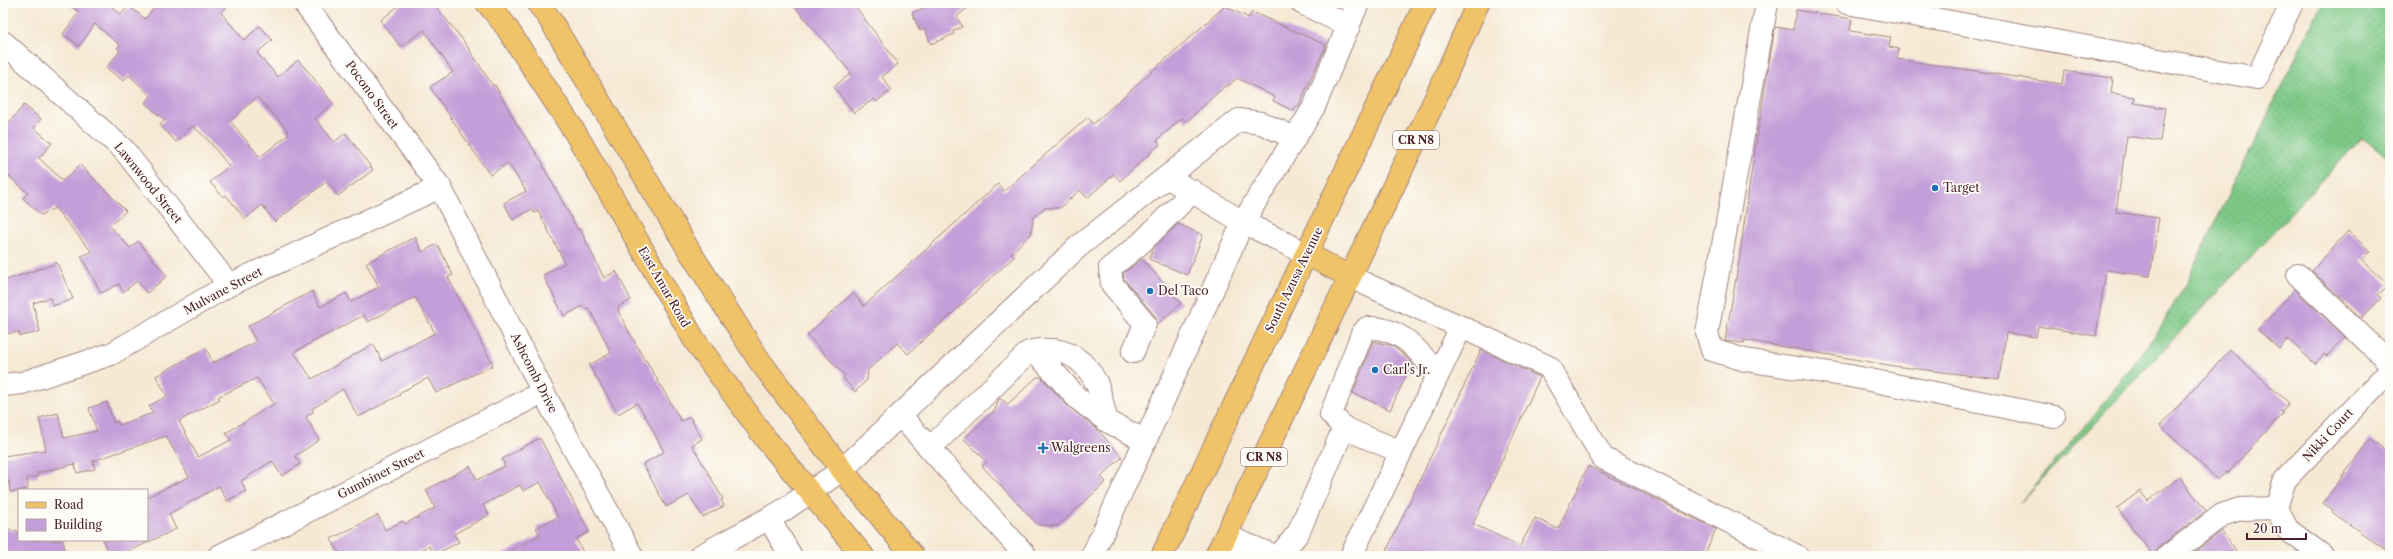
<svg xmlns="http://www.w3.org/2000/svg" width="2393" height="559" font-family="'Libre Caslon Text',serif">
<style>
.grass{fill:url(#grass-dots);stroke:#647459}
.building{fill:#c49ed8;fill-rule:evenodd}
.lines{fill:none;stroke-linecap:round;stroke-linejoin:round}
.minor-casing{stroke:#a08480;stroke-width:24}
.major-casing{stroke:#a08480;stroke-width:24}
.minor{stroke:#fff;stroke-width:22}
.major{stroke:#f0c369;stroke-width:22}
.poi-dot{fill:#1f6fb2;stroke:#fdfcf7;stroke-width:1.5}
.labels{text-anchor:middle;stroke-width:3.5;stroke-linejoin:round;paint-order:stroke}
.shield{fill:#fdfcf7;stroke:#806168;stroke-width:1}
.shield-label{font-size:11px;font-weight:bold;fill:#4a1f2b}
.street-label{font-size:12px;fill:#4a1f2b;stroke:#fdfcf7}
.poi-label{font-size:12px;fill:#4a1f2b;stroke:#fdfcf7;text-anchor:start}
</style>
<defs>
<pattern id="grass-dots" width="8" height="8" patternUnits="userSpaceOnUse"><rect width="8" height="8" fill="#7ec987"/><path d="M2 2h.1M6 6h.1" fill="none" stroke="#6eac75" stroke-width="1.8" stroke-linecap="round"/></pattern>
</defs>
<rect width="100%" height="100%" fill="#fdfcf7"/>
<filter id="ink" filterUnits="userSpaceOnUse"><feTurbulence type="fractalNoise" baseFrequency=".025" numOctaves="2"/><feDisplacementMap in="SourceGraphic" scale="8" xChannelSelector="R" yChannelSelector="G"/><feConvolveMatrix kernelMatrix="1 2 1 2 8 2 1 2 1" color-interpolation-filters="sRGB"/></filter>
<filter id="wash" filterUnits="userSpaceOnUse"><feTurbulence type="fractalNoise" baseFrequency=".012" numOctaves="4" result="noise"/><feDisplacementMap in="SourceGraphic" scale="16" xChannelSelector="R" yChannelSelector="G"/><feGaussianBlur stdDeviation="0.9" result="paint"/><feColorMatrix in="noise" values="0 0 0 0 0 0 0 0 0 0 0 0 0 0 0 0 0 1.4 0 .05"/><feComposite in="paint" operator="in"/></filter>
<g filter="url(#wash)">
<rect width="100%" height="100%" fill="#f6e9d4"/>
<path class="grass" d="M2322 3H2390V157L2362 138 2019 504 2094 415 2152 339 2182 291Z"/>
<g id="blocks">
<g class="building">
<path d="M67 3H107L121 14 129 6 145 19 158 3H230L221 13 244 40 260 26 272 40 257 53 278 77 298 60 312 76 333 104 315 118 334 142 346 133 373 170 338 196 327 181 275 222 262 205 245 219 226 195 223 197 210 182 229 166 208 140 193 126 176 142 160 125 165 120 145 103 151 96 129 75 124 81 106 68 120 51 117 48 120 45 95 24 79 46 63 34 79 12ZM257 97 285 127 289 134 260 157 230 121Z"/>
<path d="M402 3H433L463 40 493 86 495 85 516 123 544 165 543 166 578 230 580 229 604 278 616 271 631 300 618 307 619 313 645 361 646 360 681 421 690 417 702 439 692 445 723 499 721 500 724 506 703 517 689 495 666 507 643 464 664 452 648 421 637 403 618 414 589 365 611 353 591 312 588 308 585 309 583 306 564 316 543 275 565 263 538 211 534 213 532 209 513 220 504 203 526 191 508 163 490 175 430 87 453 72 424 30 401 47 383 24 381 20Z"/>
<path d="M792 3H853L898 64 882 77 892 90 876 102 874 99 854 113 834 87 851 73Z"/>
<path d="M935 3H975L957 16 962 27 953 31 954 34 931 44 925 29 920 31 912 13Z"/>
<path d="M1225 6 1249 18 1252 12 1326 45 1298 107 1296 106 1294 111 1273 101 1275 97 1237 78 1227 87 1226 85 1186 122 1182 118 1157 140 1160 144 1120 181 1114 174 1087 198 1080 190 1060 208H1044L1033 218 1031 234 1011 253 1015 256 908 354 897 343 868 370 867 380 855 392 843 378 845 376 807 335 853 293 864 306 998 184 1004 191 1088 117 1093 124Z"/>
<path d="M1796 10 1852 19 1850 31 1891 37 1889 47 1899 49 1897 59 2062 84 2064 71 2113 78 2111 93 2135 97 2134 103 2165 108 2160 141 2127 136 2116 212 2159 218 2150 276 2106 270 2096 336 2038 326 2036 337 2006 333 1999 379 1894 366 1744 340V343L1725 341 1740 255 1750 180 1775 27 1793 30Z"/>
<path d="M24 105 41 119 34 128 52 143 39 158 63 181 80 165 126 211 110 226 130 248 138 241 167 276 147 293 137 281 123 292 119 284 101 293 81 256 92 252 55 208 41 215 23 198 28 193 3 171V130Z"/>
<path d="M1178 224 1203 235 1187 275 1149 259 1154 247Z"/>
<path d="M2348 231 2370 251 2361 260 2388 285 2378 295 2381 298 2362 318 2312 271Z"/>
<path d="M415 237 422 252 437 244 453 275 448 277 493 365 436 393 428 378 399 393 400 395 358 417 343 389 312 409 313 412 306 417 319 440 295 456 300 464 282 476 272 461 241 481 246 491 227 501 219 486 169 514 176 529 119 556H110L103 540H147V497L189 477 166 436 93 461 95 469 77 473 75 464 37 473 38 477 27 478 28 489 10 492 9 481H3V456L46 450 39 418 58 413 64 438 97 431 89 408 107 402 114 423 117 421 119 425 153 413 149 406 167 396 156 376 206 348 213 363 256 342 248 326 312 291 320 307 346 293 351 302 379 287 366 263ZM415 297 435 333 382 361 373 344 312 379 294 352 364 315 368 322ZM257 378 274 404 226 433 231 440 198 457 179 421 220 399 218 397Z"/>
<path d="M1142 259 1181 303 1157 325 1155 316 1124 279 1123 273Z"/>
<path d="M57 263 73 299 53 306 50 298 33 303 40 332 20 336 19 332 3 334V281Z"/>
<path d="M2295 289 2345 337 2327 356 2324 354 2315 364 2288 339 2279 349 2258 330Z"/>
<path d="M1373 341 1393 346 1412 363 1390 410 1353 393Z"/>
<path d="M1481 350 1540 377 1473 524 1520 546 1535 518 1558 529 1588 466 1716 529 1704 556H1384Z"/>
<path d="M2230 350 2289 403 2281 412 2283 413 2228 473 2226 471 2218 480 2160 426Z"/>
<path d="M1037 377H1041L1069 407 1095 427 1122 457 1101 477 1106 482 1058 526 1038 525 982 466 987 462 964 439 995 410 999 398 1008 404Z"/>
<path d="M540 438 589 532 576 539 585 556H500L540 535 536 528 558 517 540 482 523 491 520 485 483 505 489 515 454 534 459 542 434 555 429 546 410 556H341L331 539 378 515 385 530 403 521 405 524 435 508 426 490 470 466 477 480 505 466 502 459Z"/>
<path d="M2370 439 2390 453V553L2332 512 2333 510 2323 503Z"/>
<path d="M2180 477 2206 511 2160 546 2154 556 2117 508 2140 491 2148 501Z"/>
<path d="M3 529 19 531V540H63L66 556H3Z"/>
<path d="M2222 531 2239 556H2189Z"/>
</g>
</g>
</g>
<g filter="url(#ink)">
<use href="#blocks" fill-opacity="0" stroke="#a08480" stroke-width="1"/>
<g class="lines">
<g class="minor-casing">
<g id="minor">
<path d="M304 3 440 187 543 392 632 556"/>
<path d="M1302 3 1349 26"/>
<path d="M1767 3 1707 333 1712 350 1745 360 1850 376 2054 417"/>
<path d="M1847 3 2257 78 2292 3"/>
<path d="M3 42 124 150 229 285"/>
<path d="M1307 254 1243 222 1314 107 1358 3"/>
<path d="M2298 275 2390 363"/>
<path d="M1461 327 1549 367 1603 458 1797 556"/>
<path d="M1035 351 1078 399 1107 421"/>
<path d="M1133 352 1145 324 1112 284 1110 268 1141 243 1193 191"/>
<path d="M3 385 22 383 111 354 229 285 440 187"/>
<path d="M900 415 1079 246 1239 120 1261 123 1295 138"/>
<path d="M1344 428 1331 414 1362 334 1367 328C1401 326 1418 351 1438 374"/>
<path d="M930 448 1029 352C1060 345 1081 354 1096 382 1101 393 1103 409 1107 421L1146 441"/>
<path d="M2276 508 2285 480 2390 370"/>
<path d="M2276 508 2288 530 2323 556"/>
<path d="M769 519 791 556"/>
<path d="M1226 536 1275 556"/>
<path d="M219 556 543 392"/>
<path d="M700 556 784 510 842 470 900 415 1026 556"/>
<path d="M1092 556 1151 428 1243 222 1167 177"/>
<path d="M1279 556 1298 533 1344 428 1401 452 1461 327 1350 277"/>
<path d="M1351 556 1401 452"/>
<path d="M2168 556 2222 515 2240 509 2276 508"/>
</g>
</g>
<g class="major-casing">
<g id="major">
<path d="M487 3 505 25 576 134 695 341 765 438 863 556"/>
<path d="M538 3 551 21 687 247 759 360 842 470 913 556"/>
<path d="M1307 254 1350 277"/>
<path d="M1162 556 1426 3"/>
<path d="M1216 556 1432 106 1478 3"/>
</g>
</g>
<use href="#minor" class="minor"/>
<use href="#major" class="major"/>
</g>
</g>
<g class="poi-dot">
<circle cx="1935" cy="188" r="4"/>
<circle cx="1150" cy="291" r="4"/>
<circle cx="1375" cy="370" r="4"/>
<path d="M1041 442h4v4h4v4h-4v4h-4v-4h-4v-4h4z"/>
</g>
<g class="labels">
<g class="shield">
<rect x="1393" y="131" width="46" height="18" rx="3"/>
<rect x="1241" y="448" width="46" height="18" rx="3"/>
</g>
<g class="shield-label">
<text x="1416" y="144">CR N8</text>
<text x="1264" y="461">CR N8</text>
</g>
<g class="street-label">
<text transform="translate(372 95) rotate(54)" y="4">Pocono Street</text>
<text transform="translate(148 183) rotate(51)" y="4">Lawnwood Street</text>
<text transform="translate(1294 280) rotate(-64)" y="4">South Azusa Avenue</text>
<text transform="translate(664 287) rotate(60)" y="4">East Amar Road</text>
<text transform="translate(223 291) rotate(-28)" y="4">Mulvane Street</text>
<text transform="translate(534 373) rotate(63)" y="4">Ashcomb Drive</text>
<text transform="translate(2328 435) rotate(-47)" y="4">Nikki Court</text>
<text transform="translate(381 474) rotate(-27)" y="4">Gumbiner Street</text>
</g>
<g class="poi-label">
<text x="1943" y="192">Target</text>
<text x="1158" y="295">Del Taco</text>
<text x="1383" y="374">Carl's Jr.</text>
<text x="1051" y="452">Walgreens</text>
</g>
</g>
<rect width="2393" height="559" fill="none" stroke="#fdfcf7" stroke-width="16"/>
<rect x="18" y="489" width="130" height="52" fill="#fdfcf7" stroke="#b5a4a5"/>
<rect x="26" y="502" width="20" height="6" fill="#f0c369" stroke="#b5a4a5"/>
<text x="54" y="509" font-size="12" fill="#4a1f2b">Road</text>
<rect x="26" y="519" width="20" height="12" fill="#c49ed8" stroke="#b5a4a5"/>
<text x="54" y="529" font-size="12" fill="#4a1f2b">Building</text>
<path d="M2247 533v6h59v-6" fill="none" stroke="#4a1f2b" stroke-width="2"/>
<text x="2253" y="533" font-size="12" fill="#4a1f2b" stroke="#fdfcf7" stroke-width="3" paint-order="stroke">20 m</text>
</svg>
